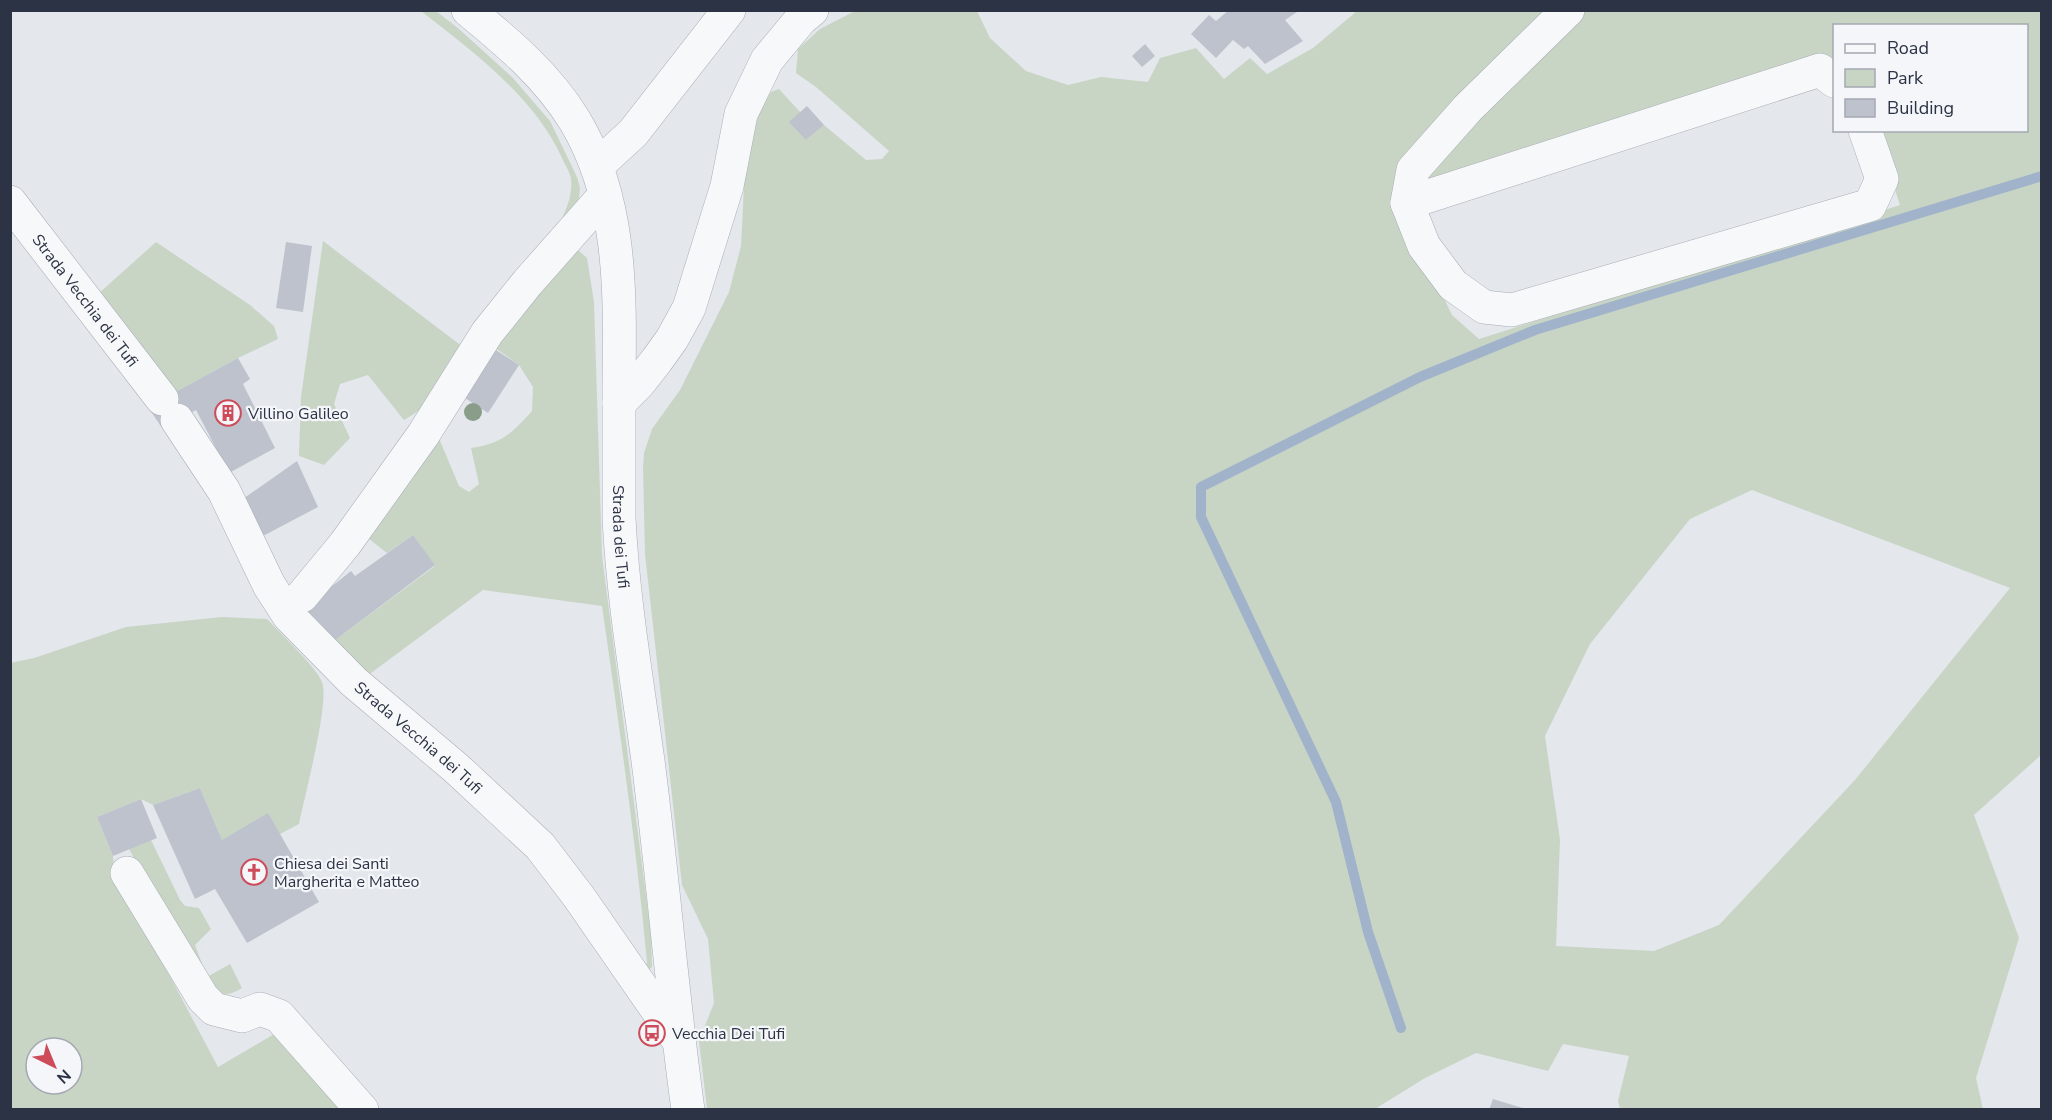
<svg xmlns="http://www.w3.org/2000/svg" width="2052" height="1120" font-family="'Nunito Sans',sans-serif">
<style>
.green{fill:#c8d5c5;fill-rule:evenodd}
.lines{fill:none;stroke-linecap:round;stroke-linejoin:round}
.stream{stroke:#a0b3cb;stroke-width:10}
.building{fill:#bec2cc}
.minor-casing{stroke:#a9adb6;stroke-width:34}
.minor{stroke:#f7f8fa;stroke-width:33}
.tree{fill:#899d8a}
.labels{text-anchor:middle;stroke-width:4.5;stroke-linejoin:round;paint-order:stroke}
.street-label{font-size:16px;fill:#2b3344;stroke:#f4f6f9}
.poi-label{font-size:16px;fill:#2b3344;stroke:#f4f6f9;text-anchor:start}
</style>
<rect width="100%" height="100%" fill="#e4e7ec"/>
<g class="green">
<path d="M421 11H436L459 29 512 77 550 121 577 177 580 188 579 199 560 223C566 209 573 195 571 179 570 172 565 165 562 158 534 96 473 52 421 11Z"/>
<path d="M855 11H977L990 38 1026 71 1068 85 1101 77 1148 82 1160 58 1196 48 1224 79 1250 58 1267 74 1313 48 1357 11H2041V755L1974 815 2019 938 1976 1078 1983 1109H1620L1618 1101 1629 1056 1563 1044 1548 1071 1476 1053 1425 1078 1375 1109H707L699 1041 714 1003 708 939 682 885 645 554 643 468 644 453 652 429 680 390 729 292 741 246 745 166 760 109 771 92 779 89 801 113 806 140 824 125 866 160 882 159 889 151 816 87 796 73 798 49 820 29ZM1834 26H2026V130L1876 131 1900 205 1479 339 1452 315 1397 199 1834 70ZM1752 490 2010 588 1855 780 1719 925 1654 951 1556 946 1560 840 1545 736 1590 644 1690 519Z"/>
<path d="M323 241 463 347 425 407 404 420 368 375 340 384 334 404 350 438 324 465 299 456 301 397Z"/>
<path d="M156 242 250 305 274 326 278 339 238 358 172 394 97 295Z"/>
<path d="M578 250 587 258 594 302 602 556 651 934 652 967 650 969 645 967 647 962C636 843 619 725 602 606L483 590 367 676 334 641 435 566 413 535 387 553 364 535 438 436 459 486 469 492 479 484 471 448C502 444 512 433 532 411L533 387 519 365 494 347 567 261Z"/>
<path d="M222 617 267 619C279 632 317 668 322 682 330 702 304 798 299 824L280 834 222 840 200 788 153 805 141 799 97 817 113 856 114 871 218 1067 276 1033 347 1109H11L10 663 34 658 126 627ZM36 1048H72V1084H36Z"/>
<path d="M151 840 180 900 185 906 199 908 211 929 195 945 207 977 230 964 242 988C221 1001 215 992 201 976L129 849Z"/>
</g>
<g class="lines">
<path class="stream" d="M1401 1028 1368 932 1336 802 1201 517V487L1420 377 1535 330 2042 176"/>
</g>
<g class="building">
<path d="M1229 10H1300L1285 20 1303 41 1265 64 1248 46 1244 49 1233 40 1216 58 1191 34 1209 15 1216 21Z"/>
<path d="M1145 44 1155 56 1142 67 1132 56Z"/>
<path d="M807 106 824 125 806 140 789 122Z"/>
<path d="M286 242 312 246 303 312 276 308Z"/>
<path d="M496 350 519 365 488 413 465 398Z"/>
<path d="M238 358 250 379 243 384 275 448 229 473 196 410 162 428 148 407Z"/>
<path d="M297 461 318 507 261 537 243 499Z"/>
<path d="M413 535 435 565 330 644 305 608 351 571 355 576Z"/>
<path d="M200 788 222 840 268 813 319 902 247 943 215 889 195 899 153 805Z"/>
<path d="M141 799 157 838 113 856 97 817Z"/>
<path d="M1493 1099 1526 1109V1110H1489Z"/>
</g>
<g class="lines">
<g class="minor-casing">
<g id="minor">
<path id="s1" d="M468 10C508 43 547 75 575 121 623 201 620 296 619 386 619 430 619 474 619 518 623 600 637 680 648 761 663 877 672 994 688 1110"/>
<path d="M1568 10 1468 108 1413 170 1407 203 1424 246 1453 285 1484 307 1512 310 1870 205 1882 179 1865 130"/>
<path d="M597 166 633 133 729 10"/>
<path id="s2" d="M10 202 162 399"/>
<path d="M1407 203 1820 70 1834 81"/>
<path d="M619 403 639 383 657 360 672 339 689 308 727 186 741 114 767 60 801 19 812 10"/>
<path id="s3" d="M177 420 224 491 269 585 289 616 354 682 456 768 540 846 579 897 676 1037"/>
<path d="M302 596 345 544 423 435 487 333 528 282 605 195"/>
<path d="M127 873 203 998 214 1009 242 1016 260 1009 279 1016 362 1110"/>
</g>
</g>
<use href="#minor" class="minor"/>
</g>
<circle class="tree" cx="473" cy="412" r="9"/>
<defs>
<g id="building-ring" transform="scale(1.35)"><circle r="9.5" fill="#f4f6f9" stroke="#ce4b59" stroke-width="1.5"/><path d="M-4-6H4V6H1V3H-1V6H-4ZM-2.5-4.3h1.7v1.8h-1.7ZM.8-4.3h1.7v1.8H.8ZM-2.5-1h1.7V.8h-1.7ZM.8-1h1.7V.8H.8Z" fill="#ce4b59"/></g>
<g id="church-ring" transform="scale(1.35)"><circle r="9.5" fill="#f4f6f9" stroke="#ce4b59" stroke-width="1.5"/><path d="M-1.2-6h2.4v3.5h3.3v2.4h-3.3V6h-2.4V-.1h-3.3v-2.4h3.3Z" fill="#ce4b59"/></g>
<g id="bus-ring" transform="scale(1.35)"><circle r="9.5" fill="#f4f6f9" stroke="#ce4b59" stroke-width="1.5"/><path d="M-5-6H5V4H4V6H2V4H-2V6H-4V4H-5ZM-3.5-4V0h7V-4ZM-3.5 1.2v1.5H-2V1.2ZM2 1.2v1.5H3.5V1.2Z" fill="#ce4b59"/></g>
</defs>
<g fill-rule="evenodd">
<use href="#building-ring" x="228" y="413"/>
<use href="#church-ring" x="254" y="872"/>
<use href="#bus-ring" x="652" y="1033"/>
</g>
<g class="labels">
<g class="street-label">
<text dy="6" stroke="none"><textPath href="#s2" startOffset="124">Strada Vecchia dei Tufi</textPath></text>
<text dy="6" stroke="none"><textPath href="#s1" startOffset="578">Strada dei Tufi</textPath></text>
<text dy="6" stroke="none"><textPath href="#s3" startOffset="404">Strada Vecchia dei Tufi</textPath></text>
</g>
<g class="poi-label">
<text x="248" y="419">Villino Galileo</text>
<text x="274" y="869">Chiesa dei Santi<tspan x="274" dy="18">Margherita e Matteo</tspan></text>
<text x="672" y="1039">Vecchia Dei Tufi</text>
</g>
</g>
<rect width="2052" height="1120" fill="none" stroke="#2b3344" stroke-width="24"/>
<rect x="1833" y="24" width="195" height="108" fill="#f4f6f9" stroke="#a4a8b1" stroke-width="1.5"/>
<rect x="1845" y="44" width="30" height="9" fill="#f7f8fa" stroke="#a4a8b1" stroke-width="1.5"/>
<text x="1887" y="54" font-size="18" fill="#2b3344">Road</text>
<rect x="1845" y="69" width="30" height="18" fill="#c8d5c5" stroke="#a4a8b1" stroke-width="1.5"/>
<text x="1887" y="84" font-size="18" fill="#2b3344">Park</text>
<rect x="1845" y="99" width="30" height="18" fill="#bec2cc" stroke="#a4a8b1" stroke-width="1.5"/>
<text x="1887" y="114" font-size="18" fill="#2b3344">Building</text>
<g transform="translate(54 1066) rotate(137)"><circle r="28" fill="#f4f6f9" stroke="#a4a8b1" stroke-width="1.5"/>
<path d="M0-4.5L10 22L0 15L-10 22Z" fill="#ce4b59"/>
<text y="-9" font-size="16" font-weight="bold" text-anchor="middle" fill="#2b3344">N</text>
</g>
</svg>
